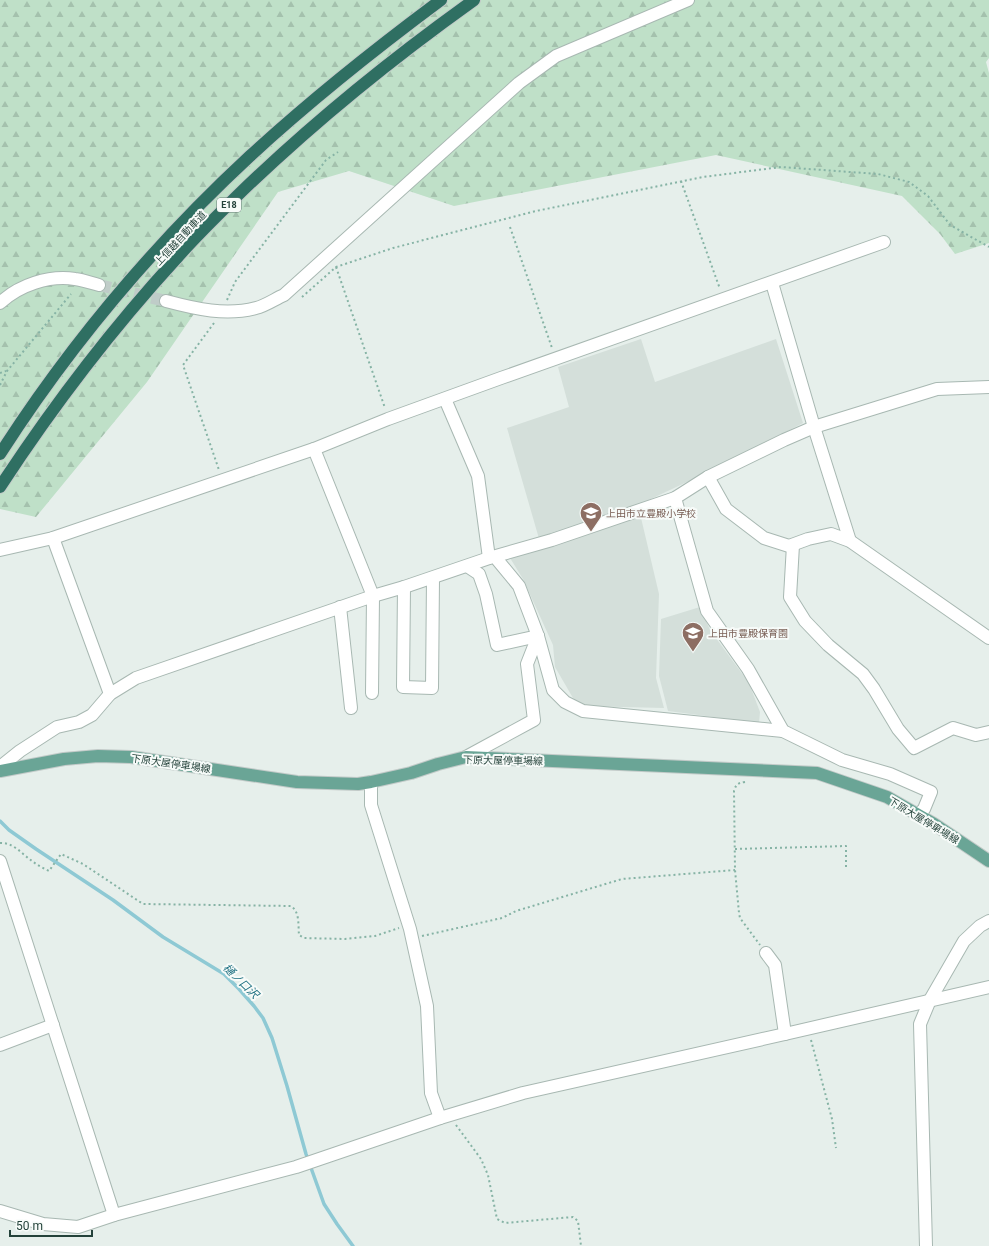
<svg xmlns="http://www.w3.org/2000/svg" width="989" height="1246" font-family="Roboto,'Noto Sans JP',sans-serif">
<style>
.built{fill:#d4dfda}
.forest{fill:url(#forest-firs)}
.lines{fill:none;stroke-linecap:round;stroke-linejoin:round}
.stream{stroke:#8ec9d4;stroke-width:3.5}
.minor-tunnel{stroke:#bfccc8;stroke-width:12;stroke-dasharray:12 6;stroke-linecap:butt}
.minor-casing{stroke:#a8b8b2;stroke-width:14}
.major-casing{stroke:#c2cac8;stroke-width:14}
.highway-casing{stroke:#c2cac8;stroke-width:14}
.path{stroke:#86b3a5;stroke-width:2;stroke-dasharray:2 3;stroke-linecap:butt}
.minor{stroke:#fff;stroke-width:12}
.major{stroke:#6aa596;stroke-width:12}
.highway{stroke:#2f6f62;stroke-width:12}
.labels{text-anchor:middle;stroke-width:4;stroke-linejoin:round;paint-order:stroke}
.shield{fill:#f7fbf9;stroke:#637a73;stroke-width:1}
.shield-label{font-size:9px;font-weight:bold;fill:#24423a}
.street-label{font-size:10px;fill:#24423a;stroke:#f7fbf9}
.education-label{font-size:10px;fill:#785e54;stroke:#f7fbf9;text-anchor:start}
.water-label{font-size:11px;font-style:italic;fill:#1c6f80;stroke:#f7fbf9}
</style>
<defs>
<pattern id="forest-firs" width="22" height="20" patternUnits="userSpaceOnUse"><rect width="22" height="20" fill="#bfe0c8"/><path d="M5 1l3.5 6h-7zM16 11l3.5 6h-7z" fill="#a4c1ad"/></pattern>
</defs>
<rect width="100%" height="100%" fill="#e6efeb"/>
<g class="built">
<path d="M641 339 655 382 776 339 803 423 706 473 638 505 659 594 656 678 664 708 582 706 573 698 555 667 553 645 523 579 510 558 542 549 507 428 569 407 558 367Z"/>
<path d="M700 607 710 630 749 683 760 712 759 723 668 711 659 676 661 619Z"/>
</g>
<path class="forest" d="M0 0H989V58L986 62 989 73V243L955 254 940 234 902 196 716 155 454 206 349 171 278 192 147 382 36 517 0 509Z"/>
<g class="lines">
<path class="stream" d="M0 821 9 830 36 849 113 900 163 937 224 974 239 989 254 1006 263 1018 272 1038 287 1086 306 1154 324 1204 337 1224 353 1246"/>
<path class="minor-tunnel" d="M99 285 166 301"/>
<g class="minor-casing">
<g id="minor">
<path d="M772 283 814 427 850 541"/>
<path d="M166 301C196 309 226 316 256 308 265 306 275 299 284 295L519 83 556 56 688 0"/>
<path d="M0 303C19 285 49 275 75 279 83 280 91 283 99 285"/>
<path d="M445 399 478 476 489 558"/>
<path d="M314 449 373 596 372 693"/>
<path d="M708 477 726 509 764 538 789 546 808 539 831 534 850 541 989 638"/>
<path d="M675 498 707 611 748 669 783 731 842 760 890 774 931 792 924 809 918 815"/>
<path d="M53 538 110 694"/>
<path d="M793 545 790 597 805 621 828 645 863 674 874 689 898 729 914 748 953 728 976 735 989 732"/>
<path d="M0 550 53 538 314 449 388 419 501 378 884 242"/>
<path d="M495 557 519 586 538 636 553 690 565 702 583 711 783 731"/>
<path d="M467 566 479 574 486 594 497 645 538 636"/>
<path d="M404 587 403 687 432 688 433 578"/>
<path d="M340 607 351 708"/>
<path d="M466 757 534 720 527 664 538 636"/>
<path d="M0 767 20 751 57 727 79 722 92 715 110 694 136 678 373 596 404 587 489 558 552 540 675 498 708 477 784 440 814 427 937 389 989 387"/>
<path d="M371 782V805L410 929 427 1006 431 1093 440 1118"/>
<path d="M0 861 114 1215"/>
<path d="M766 953 775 965 785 1034"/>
<path d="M0 1045 53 1025"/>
<path d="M0 1211 43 1224 78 1227 114 1215 296 1167 440 1118 523 1093 785 1034 989 987"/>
<path d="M926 1246 920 1024 930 1000 964 941 980 926 989 921"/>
</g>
</g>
<g class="major-casing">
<path id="major" d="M0 771 64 759 98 756 131 757 297 782 358 784 371 782 411 773 438 764 466 757 817 773 887 797 934 824 989 861"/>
</g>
<g class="highway-casing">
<g id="highway">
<path d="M0 454C70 345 155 244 250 156 311 100 375 49 441 0"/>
<path d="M0 487C53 406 111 330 176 259 195 237 216 217 236 197 310 125 390 60 474 0"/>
</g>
</g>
<g class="path">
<path d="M681 181 720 289"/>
<path d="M510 227 552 348"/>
<path d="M336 267 385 408"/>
<path d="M302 297 336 267 393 248 536 211 703 177 781 167 878 174 909 182 928 196 950 225 989 247"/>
<path d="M227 300 235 282 326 160 338 152"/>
<path d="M214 323 183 365 219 470"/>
<path d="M0 373 6 371"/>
<path d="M0 385 7 371 71 294"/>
<path d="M745 782C738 783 736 784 734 791L735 870 739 913 740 918 760 945"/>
<path d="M0 843C13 842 22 854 32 861 37 865 43 868 49 871L61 854 83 864 143 904 291 906C300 912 298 925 299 935L304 938 345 939 375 936 399 928"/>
<path d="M735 849 846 846V870"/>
<path d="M422 936 502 918 516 911 622 879 735 870"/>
<path d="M811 1040 832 1119 836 1148"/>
<path d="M456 1125 481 1159 488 1175 497 1219 505 1223 573 1217 578 1221 581 1246"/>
</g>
<use href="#minor" class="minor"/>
<use href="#major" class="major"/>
<use href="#highway" class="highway"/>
</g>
<defs>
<g id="school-pin" transform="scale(1.15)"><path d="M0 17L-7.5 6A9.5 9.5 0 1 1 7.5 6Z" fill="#8d6e63" stroke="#f7fbf9"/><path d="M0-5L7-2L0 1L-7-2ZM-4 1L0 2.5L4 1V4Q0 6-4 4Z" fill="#fff"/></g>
</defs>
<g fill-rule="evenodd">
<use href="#school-pin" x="591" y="513"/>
<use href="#school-pin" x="693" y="633"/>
</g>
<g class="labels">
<rect class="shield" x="217" y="198" width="24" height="14" rx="3"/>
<g class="shield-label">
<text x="229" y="208">E18</text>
</g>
<g class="street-label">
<text transform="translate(180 238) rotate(-47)" y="4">上信越自動車道</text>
<text transform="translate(503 760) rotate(1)" y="4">下原大屋停車場線</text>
<text transform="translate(171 763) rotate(8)" y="4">下原大屋停車場線</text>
<text transform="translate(924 820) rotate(31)" y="4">下原大屋停車場線</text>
</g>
<g class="education-label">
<text x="606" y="517">上田市立豊殿小学校</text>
<text x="708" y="637">上田市豊殿保育園</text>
</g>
<g class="water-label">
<text transform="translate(241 981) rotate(44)" y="4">樋ノ口沢</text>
</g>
</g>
<path d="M10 1230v6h82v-6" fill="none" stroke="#24423a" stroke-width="2"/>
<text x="16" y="1230" font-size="12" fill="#24423a" stroke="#f7fbf9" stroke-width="3" paint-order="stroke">50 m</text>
</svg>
